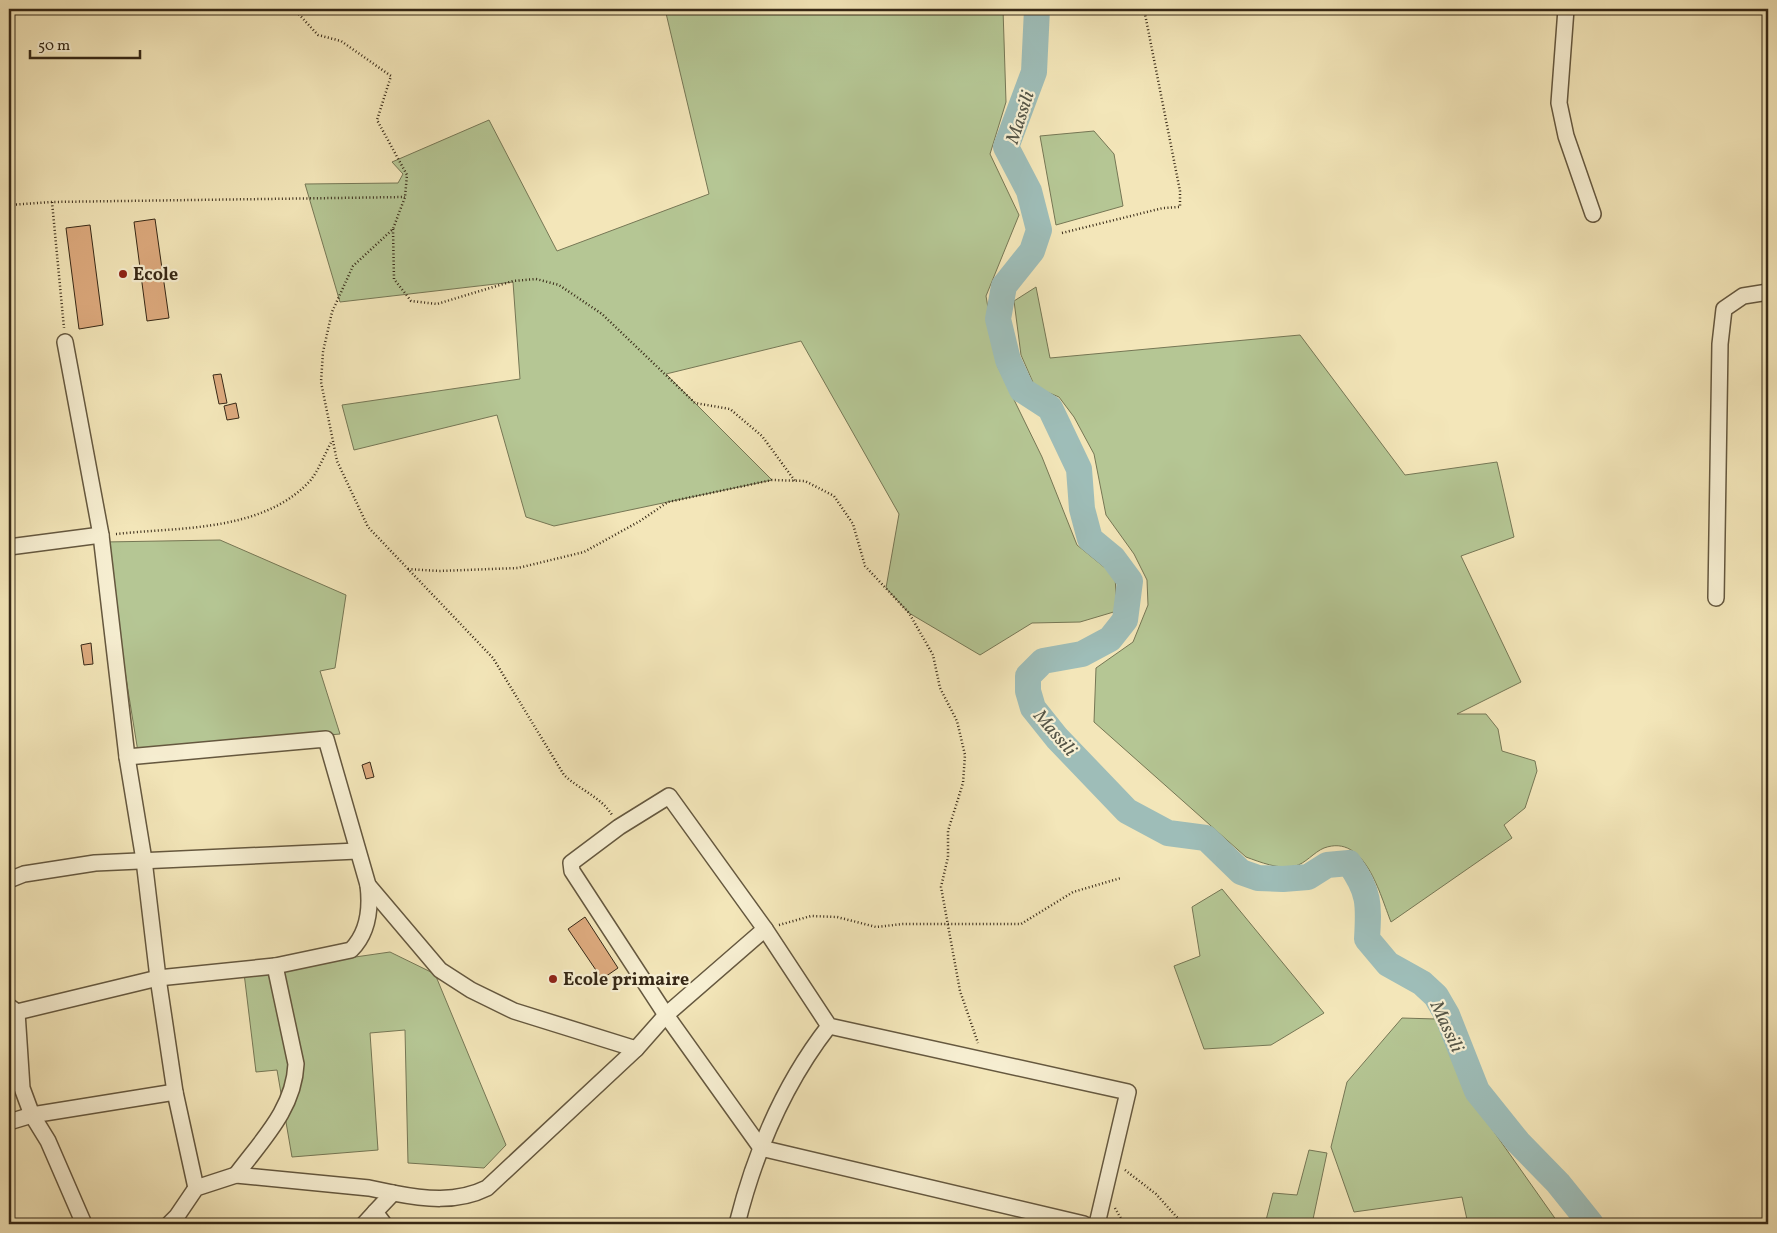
<svg xmlns="http://www.w3.org/2000/svg" width="1777" height="1233" font-family="Vollkorn,serif">
<style>
.green{fill:#b5c694;stroke:#767755}
.lines{fill:none;stroke-linecap:round;stroke-linejoin:round}
.river{stroke:#9ebdb8;stroke-width:26}
.building{fill:#ddaa7e;stroke:#362816}
.minor-casing{stroke:#65583f;stroke-width:18}
.path{stroke:#362816;stroke-width:2.5;stroke-dasharray:1 2.5;stroke-linecap:butt}
.minor{stroke:#f7efd2;stroke-width:15}
.poi-dot{fill:#8f2418;stroke:#f7efd2;stroke-width:2}
.labels{text-anchor:middle;stroke-width:4.5;stroke-linejoin:round;paint-order:stroke}
.poi-label{font-size:18px;font-weight:bold;fill:#362816;stroke:#f7efd2;text-anchor:start}
.water-label{font-size:19px;font-style:italic;fill:#555547;stroke:#f7efd2}
</style>
<rect width="100%" height="100%" fill="#f3e6b9"/>
<filter id="stains"><feTurbulence type="fractalNoise" baseFrequency=".004" numOctaves="4"/><feColorMatrix values="0 0 0 0 .2 0 0 0 0 .09 0 0 0 0 .02 0 0 0 .5 -.17"/></filter>
<radialGradient id="worn" r=".72"><stop offset=".6" stop-color="#630" stop-opacity="0"/><stop offset="1" stop-color="#630" stop-opacity=".3"/></radialGradient>
<g class="green">
<path d="M665 9H1003L1006 102 990 154 1019 215 986 296 998 367 1042 457 1077 545 1115 576 1117 611 1080 622 1032 623 980 655 909 613 886 588 899 514 801 341 666 374 772 480 554 526 526 517 497 415 354 450 342 405 520 379 513 282 340 302 305 184 398 183 403 174 392 162 489 120 557 251 709 194Z"/>
<path d="M1094 131 1114 154 1123 206 1056 225 1040 136Z"/>
<path d="M1036 287 1050 358 1300 335 1405 475 1497 462 1514 537 1461 556 1521 682 1457 714H1486L1498 729 1502 751 1535 761 1537 771 1525 808 1504 825 1512 838 1391 922C1380 895 1365 833 1324 848 1314 852 1305 864 1295 866 1279 870 1260 862 1246 857L1094 722 1096 668 1133 642 1148 605 1147 580 1134 554 1106 515 1094 454 1074 417 1059 397 1035 387 1021 355 1014 301Z"/>
<path d="M220 540 346 595 335 668 320 671 340 734 138 752 104 542Z"/>
<path d="M1222 889 1324 1013 1271 1045 1204 1049 1174 966 1200 956 1192 907Z"/>
<path d="M390 952 435 974 506 1145 484 1168 408 1163 405 1030 370 1033 378 1150 292 1157 277 1070 256 1072 244 973Z"/>
<path d="M1402 1018 1436 1019 1468 1095 1559 1224H1468L1462 1197 1354 1212 1331 1147 1347 1082Z"/>
<path d="M1309 1150 1327 1153 1312 1224H1265L1273 1193 1297 1195Z"/>
</g>
<g class="lines">
<path class="river" d="M1037 9 1034 72 1006 147 1029 191 1039 230 1032 251 1004 286 998 319 1008 360 1022 390 1050 408 1079 469 1082 509 1090 539 1113 558 1130 581 1125 620 1110 639 1082 654 1043 661 1028 676V691L1033 708 1057 738 1127 811 1168 833 1206 838 1241 872 1258 878 1283 879 1308 877 1327 865 1349 863C1370 892 1369 905 1367 939L1388 964 1422 983 1436 996 1447 1015 1477 1091 1518 1142 1558 1183 1591 1224"/>
</g>
<g class="building">
<path d="M155 219 169 318 147 321 134 222Z"/>
<path d="M90 225 103 325 79 329 66 228Z"/>
<path d="M221 374 227 403 219 404 213 375Z"/>
<path d="M236 403 239 418 227 420 224 406Z"/>
<path d="M91 643 93 664 84 665 81 645Z"/>
<path d="M370 762 374 777 366 779 362 765Z"/>
<path d="M585 917 618 968 602 979 568 929Z"/>
</g>
<g class="lines">
<g class="minor-casing">
<g id="minor">
<path d="M1566 9 1559 103 1566 136 1593 214"/>
<path d="M65 342 101 535 127 757 144 860 158 978 175 1092 196 1188"/>
<path d="M9 547 101 535"/>
<path d="M1716 598 1720 344 1724 309 1743 296 1768 292"/>
<path d="M127 757 326 739 368 885 440 970 471 990 514 1011 636 1049 666 1015 765 929"/>
<path d="M9 880 24 874 95 863 357 851"/>
<path d="M10 1007 17 1012 22 1088 32 1115 48 1141 84 1224"/>
<path d="M17 1012 158 978 275 966 351 950C368 933 371 909 368 885"/>
<path d="M9 1122 32 1115 175 1092"/>
<path d="M236 1175C262 1140 294 1109 296 1064L275 966"/>
<path d="M393 1193C424 1199 457 1203 487 1188L636 1049"/>
<path d="M169 1224 177 1216 196 1188 236 1175 369 1188 393 1193 375 1212 384 1224"/>
<path d="M364 1224 375 1212"/>
<path d="M737 1224C755 1152 783 1085 829 1026"/>
<path d="M1084 1224 761 1148 666 1015 572 871 571 863 619 827 669 796 765 929 829 1026 1128 1092 1097 1224"/>
</g>
</g>
<g class="path">
<path d="M294 9 318 35 341 41 391 76 377 120 407 175 405 197 393 229 353 266 332 312 323 352 321 382 337 461 368 527 493 658 564 775C580 790 601 797 612 815"/>
<path d="M52 202 64 328"/>
<path d="M9 205 52 202 405 197"/>
<path d="M393 229 394 279 411 301 437 304 513 281 536 279 559 285 602 314 695 403 730 409 762 436 795 481"/>
<path d="M1062 233 1163 208 1180 207V191L1144 9"/>
<path d="M116 534C181 527 262 532 310 481 319 470 325 453 332 441"/>
<path d="M408 569 439 571 518 568 584 552 640 521 668 502 772 480 805 481 834 496 853 524 865 566 909 613 933 655 940 688 957 721 965 755 963 783 948 831V857L941 887 960 991 978 1043"/>
<path d="M779 925 811 916 837 917 876 927 903 924H1021L1073 892 1121 878"/>
<path d="M1125 1170 1156 1194 1183 1224"/>
<path d="M1115 1208 1124 1224"/>
</g>
<use href="#minor" class="minor"/>
</g>
<g class="poi-dot">
<circle cx="123" cy="274" r="5"/>
<circle cx="553" cy="979" r="5"/>
</g>
<g class="labels">
<g class="poi-label">
<text x="133" y="280">Ecole</text>
<text x="563" y="985">Ecole primaire</text>
</g>
<g class="water-label">
<text transform="translate(1019 117) rotate(-72)" y="7">Massili</text>
<text transform="translate(1056 732) rotate(49)" y="7">Massili</text>
<text transform="translate(1448 1026) rotate(65)" y="7">Massili</text>
</g>
</g>
<rect width="1777" height="1233" fill="none" stroke="#f3e6b9" stroke-width="30"/>
<rect x="10" y="10" width="1757" height="1213" fill="none" stroke="#362816" stroke-width="2.5"/>
<rect x="15" y="15" width="1747" height="1203" fill="none" stroke="#362816"/>
<path d="M30 50v8h110v-8" fill="none" stroke="#362816" stroke-width="2.5"/>
<text x="38" y="50" font-size="15" fill="#362816" stroke="#f7efd2" stroke-width="4" paint-order="stroke">50 m</text>
<rect width="100%" height="100%" filter="url(#stains)"/>
<rect width="100%" height="100%" fill="url(#worn)"/>
</svg>
